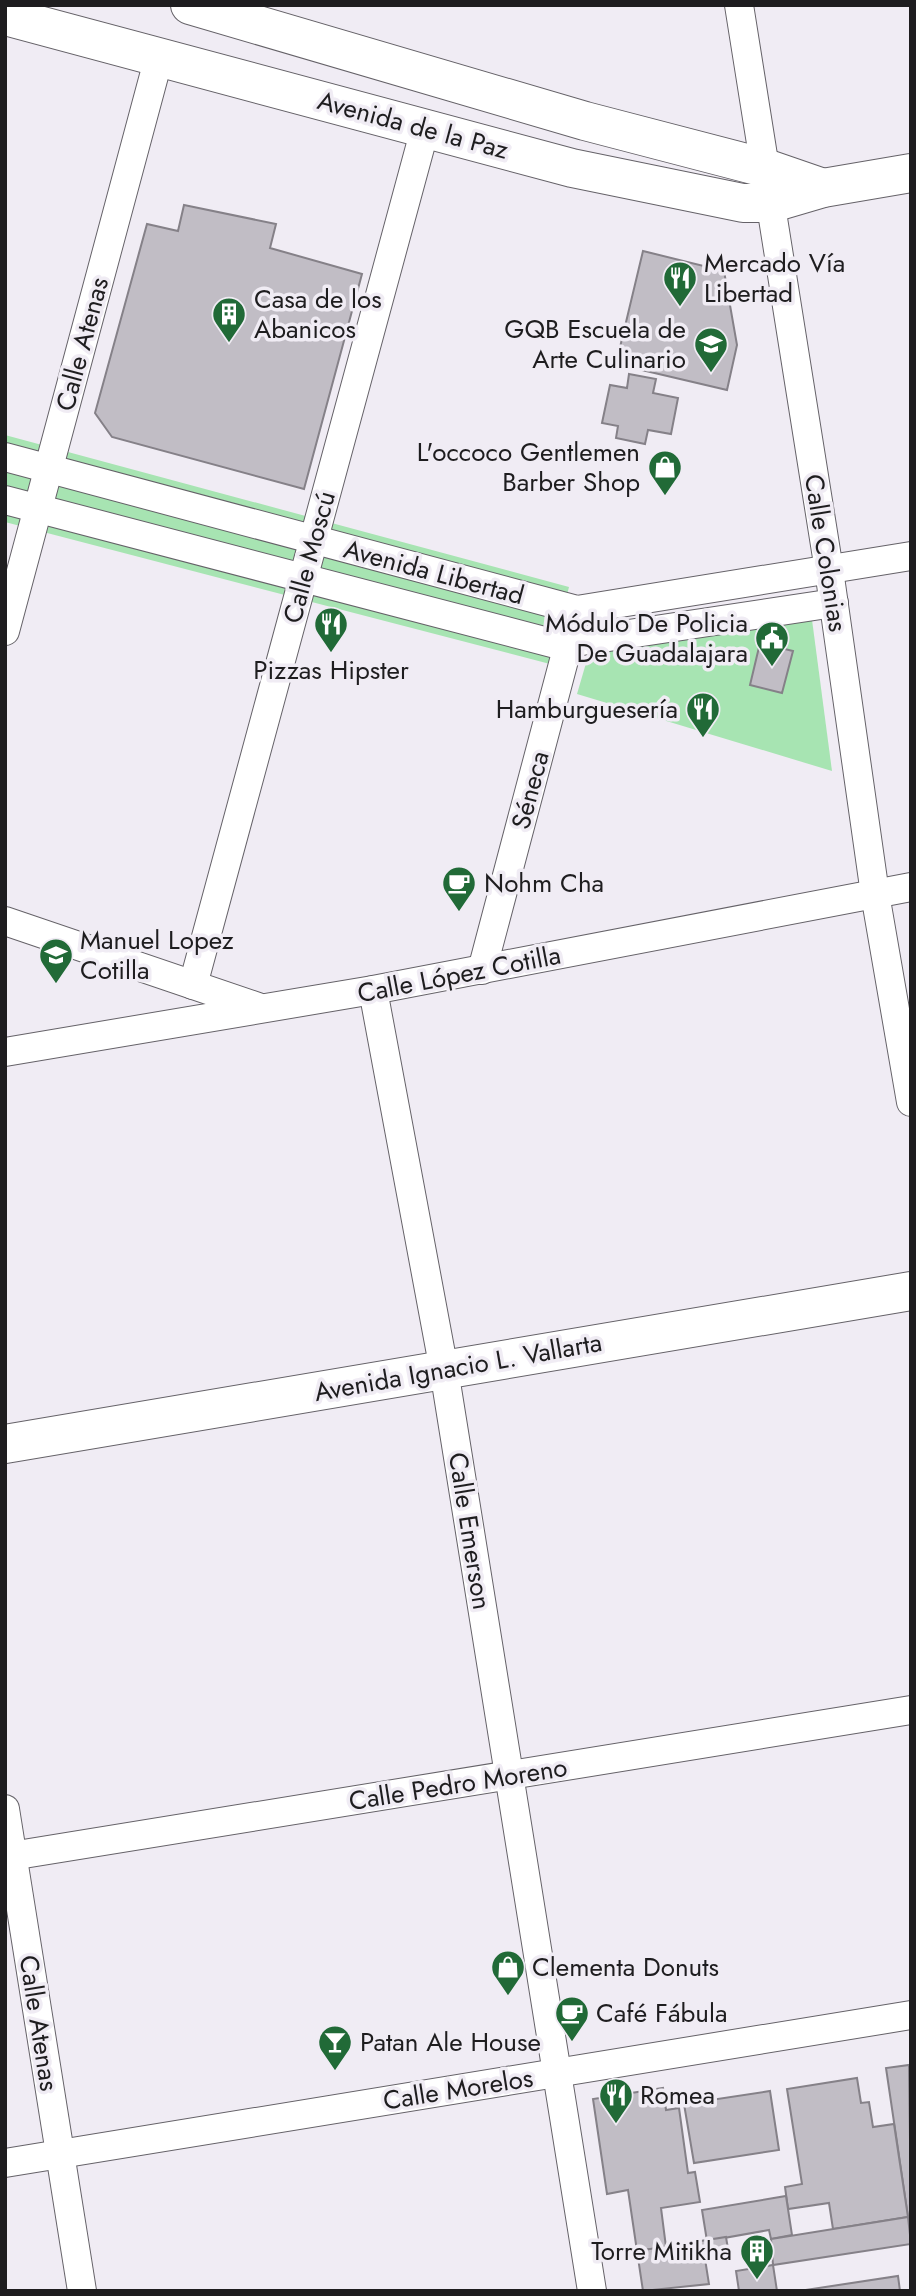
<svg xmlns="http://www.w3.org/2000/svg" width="916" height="2296" font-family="Jost,sans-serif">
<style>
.green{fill:#a7e4b2}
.building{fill:#c1bdc5;stroke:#858188;stroke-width:2}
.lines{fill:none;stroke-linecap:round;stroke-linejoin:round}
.street-casing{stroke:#656268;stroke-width:30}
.secondary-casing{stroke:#656268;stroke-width:40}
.street{stroke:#fff;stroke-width:28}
.secondary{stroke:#fff;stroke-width:38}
.labels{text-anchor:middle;stroke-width:7;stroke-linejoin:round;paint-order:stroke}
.street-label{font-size:26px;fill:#1e1d1f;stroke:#f0ecf4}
.poi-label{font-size:26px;fill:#1e1d1f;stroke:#f0ecf4;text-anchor:start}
</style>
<rect width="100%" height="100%" fill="#f0ecf4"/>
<g class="green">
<path d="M5 435 569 587 550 664 5 522Z"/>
<path d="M809 597 832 771 577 694 591 646Z"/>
</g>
<g class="building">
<path d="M184 205 276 224 270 248 362 274 304 489 112 437 95 413 147 224 178 231Z"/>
<path d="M643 251 724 271 737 345 727 390 616 364Z"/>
<path d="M629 374 656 379 653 393 678 398 671 434 648 430 645 444 616 438 618 426 602 423 610 385 627 388Z"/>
<path d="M760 643 793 651 782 693 750 685Z"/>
<path d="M909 2065 911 2216 908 2217 886 2068Z"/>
<path d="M857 2078 861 2103 869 2102 873 2127 894 2124 908 2217 833 2229 829 2203 788 2209 785 2187 802 2184 787 2089Z"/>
<path d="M663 2088 666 2110 679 2108 688 2173 695 2172 700 2202 661 2208 666 2247 637 2251 628 2190 607 2194 593 2099Z"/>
<path d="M770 2091 779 2150 694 2163 684 2104Z"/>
<path d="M786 2196 792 2235 771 2239 769 2230 707 2241 702 2210Z"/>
<path d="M908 2217 911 2244 773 2265 771 2239Z"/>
<path d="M726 2237 729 2255 705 2259 709 2284 643 2291 637 2251Z"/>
<path d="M773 2265 777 2291H739L736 2271Z"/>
<path d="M898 2276 900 2291H799Z"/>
</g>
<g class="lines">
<g class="street-casing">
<g id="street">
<path d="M739 5 829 570 875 894 911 1102"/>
<path d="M5 457 577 610 911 556"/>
<path d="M5 500 567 647"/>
<path d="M5 631 159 57"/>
<path d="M569 643 834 603"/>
<path d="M5 921 258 1007"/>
<path d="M482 970 572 630"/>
<path d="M193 985 425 129"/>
<path d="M373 990 444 1370 592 2291"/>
<path d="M5 1052 373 990 911 887"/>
<path d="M5 1809 82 2291"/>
<path d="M5 1857 911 1710"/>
<path d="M5 2163 911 2015"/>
</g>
</g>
<g class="secondary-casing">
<g id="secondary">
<path d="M190 5 585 121 765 168 823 188"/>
<path d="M5 16 572 168 743 203H772L823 188 911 173"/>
<path d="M5 1444 911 1291"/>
</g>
</g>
<use href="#street" class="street"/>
<use href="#secondary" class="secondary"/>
</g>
<defs>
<g id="restaurant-pin" transform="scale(1.75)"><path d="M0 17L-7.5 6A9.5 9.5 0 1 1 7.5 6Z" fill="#216a37" stroke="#f0ecf4"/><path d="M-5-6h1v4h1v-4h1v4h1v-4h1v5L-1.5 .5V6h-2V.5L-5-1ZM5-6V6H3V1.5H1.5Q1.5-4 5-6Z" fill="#fff"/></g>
<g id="building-pin" transform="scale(1.75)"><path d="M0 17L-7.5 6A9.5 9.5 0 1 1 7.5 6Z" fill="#216a37" stroke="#f0ecf4"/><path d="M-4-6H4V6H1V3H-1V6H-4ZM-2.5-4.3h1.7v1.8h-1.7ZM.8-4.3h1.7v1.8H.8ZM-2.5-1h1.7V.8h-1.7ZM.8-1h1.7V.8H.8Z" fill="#fff"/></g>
<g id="school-pin" transform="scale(1.75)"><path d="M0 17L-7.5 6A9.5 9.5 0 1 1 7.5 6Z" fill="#216a37" stroke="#f0ecf4"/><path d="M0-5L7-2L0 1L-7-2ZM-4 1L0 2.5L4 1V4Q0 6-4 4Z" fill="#fff"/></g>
<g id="shop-pin" transform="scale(1.75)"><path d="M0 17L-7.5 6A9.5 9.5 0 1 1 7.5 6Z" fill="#216a37" stroke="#f0ecf4"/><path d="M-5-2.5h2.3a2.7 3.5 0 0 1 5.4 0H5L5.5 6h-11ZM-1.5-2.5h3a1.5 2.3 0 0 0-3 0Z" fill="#fff"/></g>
<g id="civic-pin" transform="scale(1.75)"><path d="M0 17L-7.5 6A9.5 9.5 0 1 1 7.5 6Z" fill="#216a37" stroke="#f0ecf4"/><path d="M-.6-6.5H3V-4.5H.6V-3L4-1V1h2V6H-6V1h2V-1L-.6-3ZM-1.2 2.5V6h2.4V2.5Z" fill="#fff"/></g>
<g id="cafe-pin" transform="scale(1.75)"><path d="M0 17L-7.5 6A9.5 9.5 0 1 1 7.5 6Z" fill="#216a37" stroke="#f0ecf4"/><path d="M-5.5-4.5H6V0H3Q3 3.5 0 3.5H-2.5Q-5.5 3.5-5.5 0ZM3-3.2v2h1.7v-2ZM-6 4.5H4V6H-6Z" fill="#fff"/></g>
<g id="bar-pin" transform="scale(1.75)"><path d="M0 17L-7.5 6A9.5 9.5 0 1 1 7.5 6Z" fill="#216a37" stroke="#f0ecf4"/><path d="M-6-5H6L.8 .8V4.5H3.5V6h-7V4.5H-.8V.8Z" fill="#fff"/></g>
</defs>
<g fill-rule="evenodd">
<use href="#restaurant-pin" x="680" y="278"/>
<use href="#building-pin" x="229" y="314"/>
<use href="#school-pin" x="711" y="344"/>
<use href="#shop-pin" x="665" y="467"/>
<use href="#restaurant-pin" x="331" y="624"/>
<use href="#civic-pin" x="772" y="638"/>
<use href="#restaurant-pin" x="703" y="709"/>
<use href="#cafe-pin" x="459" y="883"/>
<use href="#school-pin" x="56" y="955"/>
<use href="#shop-pin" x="508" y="1967"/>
<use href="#cafe-pin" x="572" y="2013"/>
<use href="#bar-pin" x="335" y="2042"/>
<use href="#restaurant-pin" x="616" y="2095"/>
<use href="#building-pin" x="757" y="2251"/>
</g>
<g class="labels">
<g class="street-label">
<text transform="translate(413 125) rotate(15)" y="9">Avenida de la Paz</text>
<text transform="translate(82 344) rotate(-75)" y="9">Calle Atenas</text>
<text transform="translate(826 553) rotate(81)" y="9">Calle Colonias</text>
<text transform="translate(309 557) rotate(-75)" y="9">Calle Moscú</text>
<text transform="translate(434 572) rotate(15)" y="9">Avenida Libertad</text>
<text transform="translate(530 790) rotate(-75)" y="9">Séneca</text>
<text transform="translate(459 974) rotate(-11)" y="9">Calle López Cotilla</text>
<text transform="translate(458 1367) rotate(-10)" y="9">Avenida Ignacio L. Vallarta</text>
<text transform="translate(470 1531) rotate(81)" y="9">Calle Emerson</text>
<text transform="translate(458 1784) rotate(-9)" y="9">Calle Pedro Moreno</text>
<text transform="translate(39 2023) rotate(81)" y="9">Calle Atenas</text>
<text transform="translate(458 2089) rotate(-9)" y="9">Calle Morelos</text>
</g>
<g class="poi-label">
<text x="704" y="272">Mercado Vía<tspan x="704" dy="30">Libertad</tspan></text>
<text x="254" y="308">Casa de los<tspan x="254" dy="30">Abanicos</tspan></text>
<text x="686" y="338" text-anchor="end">GQB Escuela de<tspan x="686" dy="30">Arte Culinario</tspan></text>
<text x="640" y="461" text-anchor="end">L'occoco Gentlemen<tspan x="640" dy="30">Barber Shop</tspan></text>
<text x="748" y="632" text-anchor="end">Módulo De Policia<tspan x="748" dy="30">De Guadalajara</tspan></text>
<text x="331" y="679" text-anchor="middle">Pizzas Hipster</text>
<text x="678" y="718" text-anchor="end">Hamburguesería</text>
<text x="484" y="892">Nohm Cha</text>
<text x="80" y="949">Manuel Lopez<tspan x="80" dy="30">Cotilla</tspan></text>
<text x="532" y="1976">Clementa Donuts</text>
<text x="596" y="2022">Café Fábula</text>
<text x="360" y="2051">Patan Ale House</text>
<text x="640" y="2104">Romea</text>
<text x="732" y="2260" text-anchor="end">Torre Mitikha</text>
</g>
</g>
<rect width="916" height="2296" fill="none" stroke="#1e1d1f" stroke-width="14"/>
</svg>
